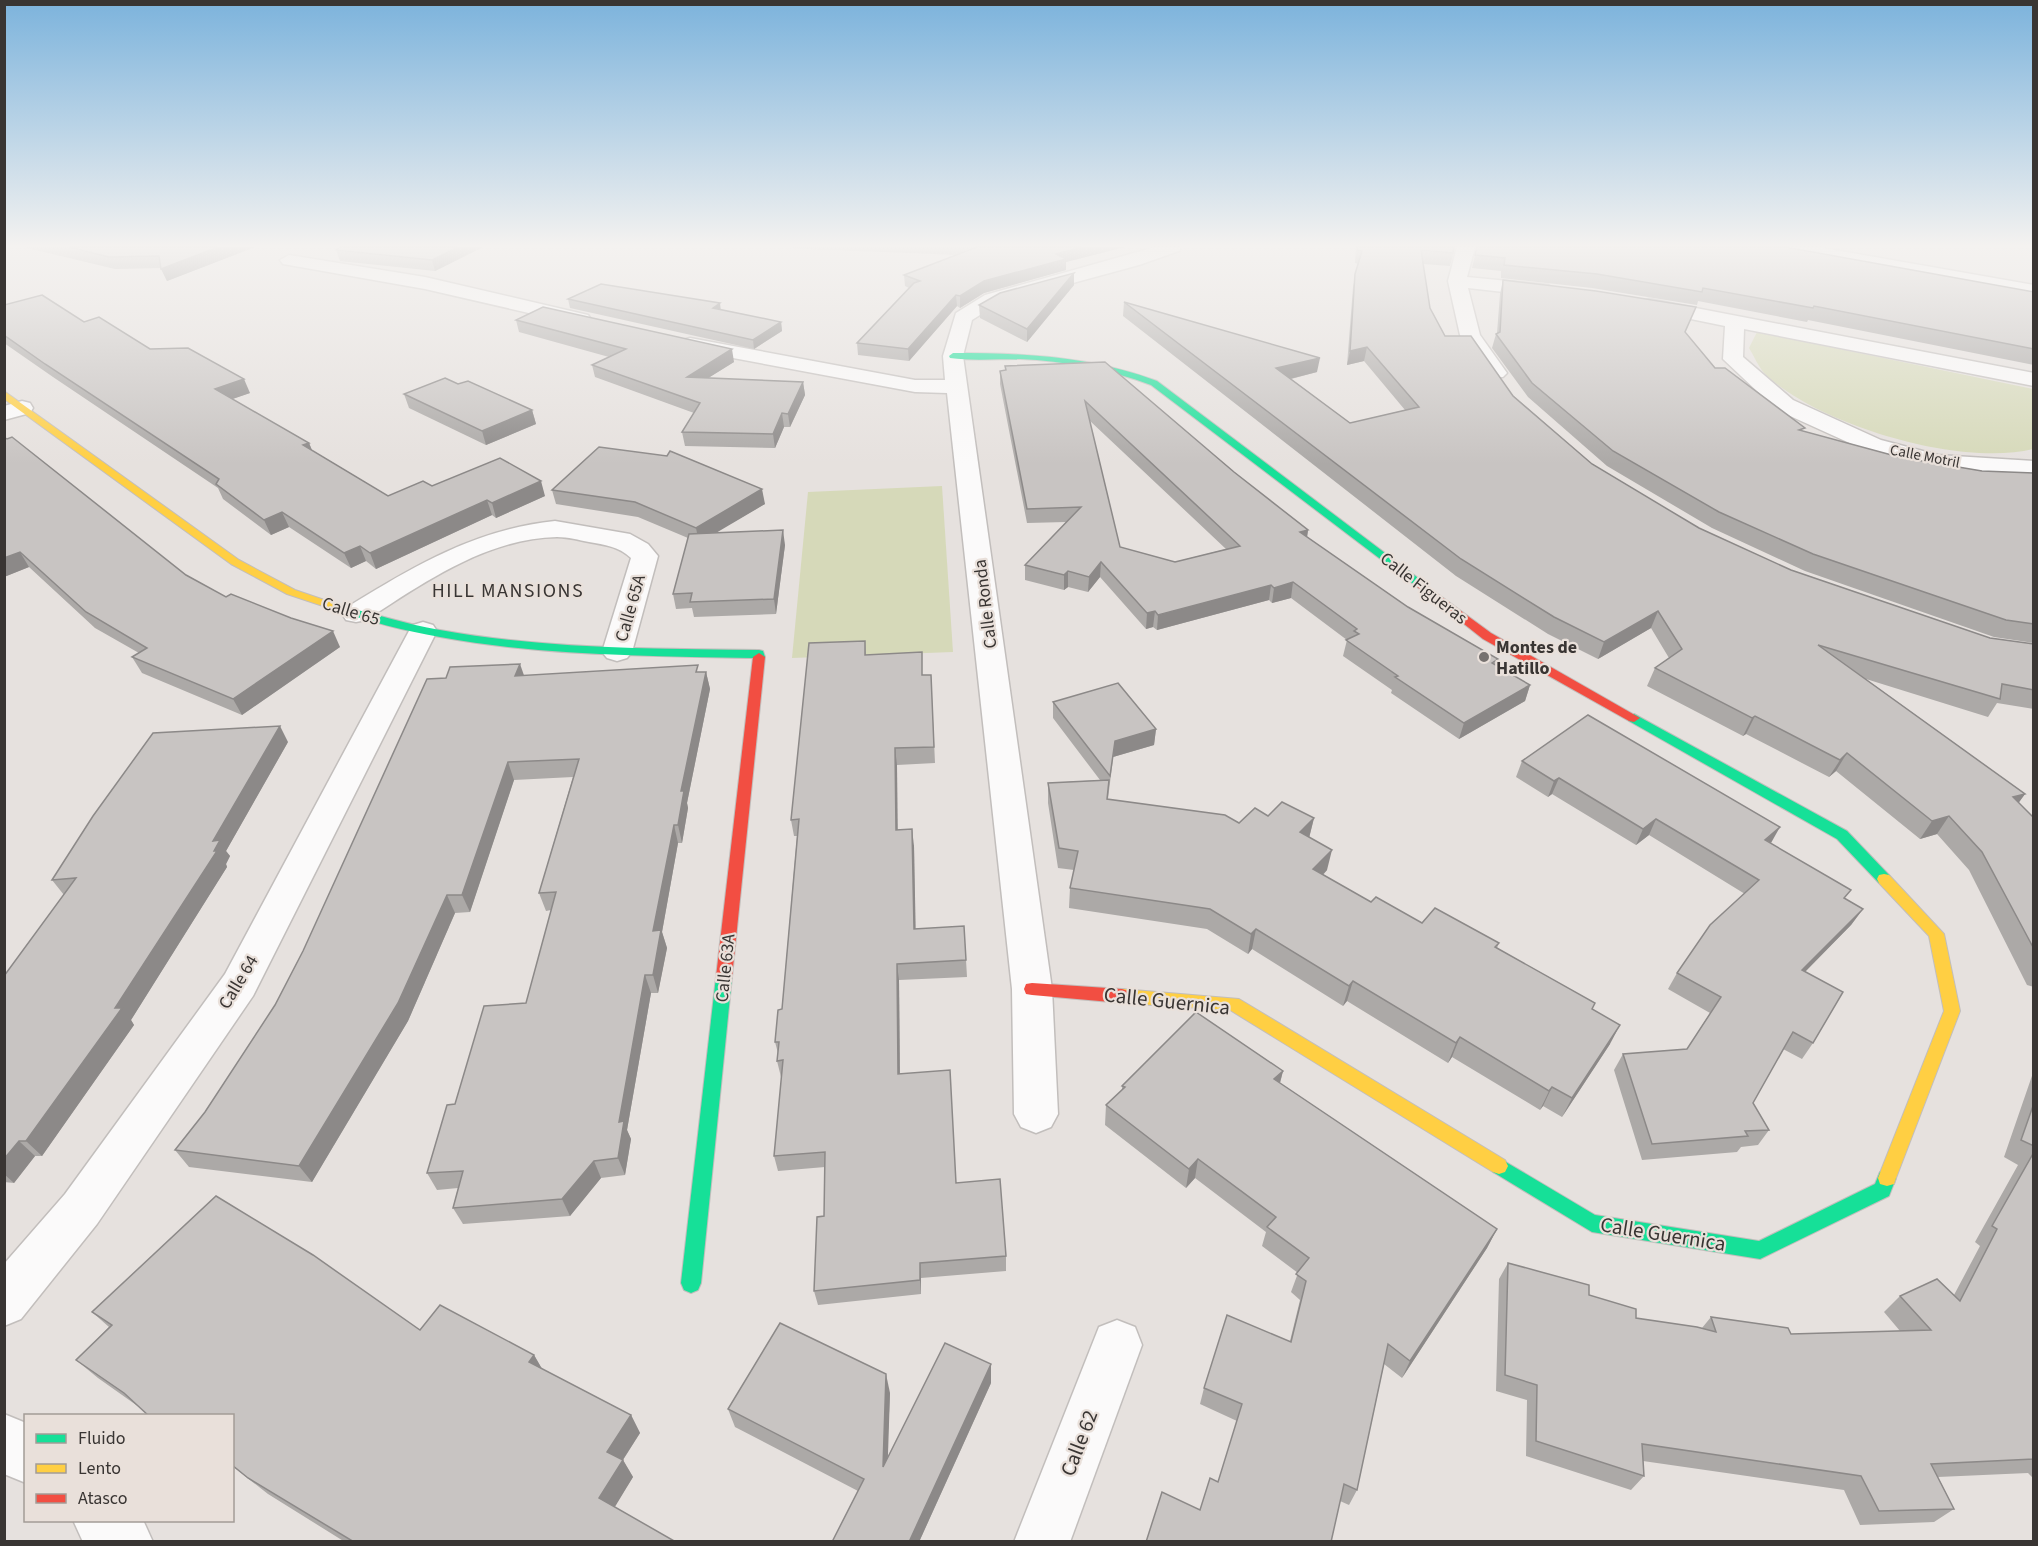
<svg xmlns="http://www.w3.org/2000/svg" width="2038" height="1546" font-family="'Source Sans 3',sans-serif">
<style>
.green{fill:#d6d9b9}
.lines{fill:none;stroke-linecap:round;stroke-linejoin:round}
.street-casing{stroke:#c2bebc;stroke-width:3}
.fast-casing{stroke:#c2bebc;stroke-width:2}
.slow-casing{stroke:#c2bebc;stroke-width:2}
.jam-casing{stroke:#c2bebc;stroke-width:2}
.street{fill:#fbfafa;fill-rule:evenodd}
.fast{fill:#16e098;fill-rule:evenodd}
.slow{fill:#ffcf43;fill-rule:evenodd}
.jam{fill:#f24e42;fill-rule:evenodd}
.wall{fill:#aca9a7;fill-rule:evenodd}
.shaded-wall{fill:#8c8988}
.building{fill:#c8c4c2;stroke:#8c8988;stroke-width:1.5;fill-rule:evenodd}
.poi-dot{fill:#76716f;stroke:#e9e0da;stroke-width:2}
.labels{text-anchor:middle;stroke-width:4.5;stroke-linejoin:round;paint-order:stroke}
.far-street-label{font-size:15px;fill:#393533;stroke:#e9e0da}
.street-label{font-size:18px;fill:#393533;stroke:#e9e0da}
.poi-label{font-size:18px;font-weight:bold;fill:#393533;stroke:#e9e0da;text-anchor:start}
.neighbourhood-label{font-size:20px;letter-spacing:1.5px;fill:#393533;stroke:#e9e0da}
.near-street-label{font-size:21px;fill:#393533;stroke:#e9e0da}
</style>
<rect width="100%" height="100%" fill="#e6e1de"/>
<g class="green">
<path d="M1757 332 2033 389V449C1961 467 1821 426 1766 375 1759 368 1754 356 1749 348Z"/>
<path d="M942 486 953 652 792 658 808 492Z"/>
</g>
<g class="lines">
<g class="street-casing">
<g id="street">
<path d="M1155 247H1181L1179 251 1139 265 999 303 972 320 963 356 1052 989 1058 1114 1051 1127 1036 1133 1021 1127 1014 1114 1012 989 947 393 915 392 690 350 683 348 680 344 683 340 690 338 915 380H945L943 356 956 313 985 295Z"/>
<path d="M1457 247H1475L1467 277 1548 285 1557 291 1548 297 1468 288 1480 335 1507 373 1503 377H1489L1460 335 1448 281Z"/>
<path d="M1778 247H1818L2034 285V297L1786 252Z"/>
<path d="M289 255 425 277 588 315 591 319 581 325 425 289 283 264 280 260Z"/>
<path d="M1649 299 2034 373V386L1744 329 1743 357 1793 400 1881 440 1938 455 2034 461V475L1937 469 1865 450 1777 410 1723 359 1725 326 1642 309 1639 305 1642 301Z"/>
<path d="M22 401 30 403 33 408 30 413 4 420V406Z"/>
<path d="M555 521 630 534 648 544 658 556 632 652 627 658 617 661 607 658 602 652 631 558C618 546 605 545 589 542 579 540 568 537 557 537 487 538 423 583 366 620L356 622 346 620 342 614 346 608C412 567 476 529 555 521Z"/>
<path d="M423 622 433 625 437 631 253 996 97 1224 21 1319 4 1326V1264L65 1194 225 974 409 631 413 625Z"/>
<path d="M1117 1320 1135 1327 1142 1345 1070 1542H1014L1099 1327Z"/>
<path d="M4 1414 26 1423V1483L4 1474Z"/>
<path d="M73 1520H143L153 1542H83Z"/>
</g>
</g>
<g class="fast-casing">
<g id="fast">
<path d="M953 353C1024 353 1090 356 1157 381L1426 584 1424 586H1416L1151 385C1108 369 1065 361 1020 359 997 359 972 361 950 358L949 356Z"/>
<path d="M338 605C372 613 405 624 440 630 545 649 653 649 759 650L763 651 765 657 759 661 753 658C649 656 543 656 440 637 404 631 369 621 334 610L332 608Z"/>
<path d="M1634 714 1847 831 1889 875 1891 879 1889 883H1879L1837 839 1629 721 1628 718Z"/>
<path d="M724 971 730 973 732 977 701 1283 698 1290 691 1293 684 1290 681 1283 716 977 718 973Z"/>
<path d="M1499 1158 1595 1215 1759 1241 1875 1184 1880 1172 1887 1170 1894 1172 1896 1178 1889 1196 1760 1259 1592 1232 1493 1172 1490 1166 1493 1160Z"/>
</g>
</g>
<g class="slow-casing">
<g id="slow">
<path d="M4 391 239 560 295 590 342 606 344 608 338 611 287 594 231 564 4 399Z"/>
<path d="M1884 874 1889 875 1944 934 1960 1011 1896 1178 1894 1184 1887 1186 1880 1184 1878 1178 1944 1011 1929 936 1879 883 1877 879 1879 875Z"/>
<path d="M1122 989 1239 999 1505 1160 1508 1166 1505 1172 1499 1174 1493 1172 1230 1010 1122 1003 1116 1001 1114 996 1116 991Z"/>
</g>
</g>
<g class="jam-casing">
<g id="jam">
<path d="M1420 581 1491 633 1640 718 1634 722 1629 721 1483 639 1416 586V582Z"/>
<path d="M759 653 765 657 732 977 730 981 724 983 718 981 716 977 753 657Z"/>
<path d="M1032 983 1122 989 1128 991 1130 996 1128 1001 1122 1003 1032 995 1026 994 1024 989 1026 984Z"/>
</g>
</g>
<use href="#street" class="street"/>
<use href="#fast" class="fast"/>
<use href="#slow" class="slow"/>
<use href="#jam" class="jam"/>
</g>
<g class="wall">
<path d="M23 247H255L167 281 161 268 115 269Z"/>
<path d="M340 247H483L435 271 340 261 336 250Z"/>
<path d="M788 247H1125L1066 262V270L984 293 960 308 957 306 909 361 858 355 857 343 909 288 905 286 904 275 958 255 807 249Z"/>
<path d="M1356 247H1455L1450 266 1423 264 1430 308 1445 336 1592 464 1699 528 1791 570 1990 638 2034 644V709L1997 703 1988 717 1866 679 2025 794 2018 803 2034 818V987L2027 985 1969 870 1937 834 1920 839 1836 771 1829 777 1746 734 1743 736 1647 686 1655 668 1669 658 1651 628 1598 659 1548 634 1456 576 1123 316 1124 302 1317 372 1291 379 1350 423 1405 410 1364 361 1347 365 1353 287 1358 264 1355 263Z"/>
<path d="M1477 247 2034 292V365L1808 320 1807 322 1698 301 1697 305 1592 288 1501 278V271L1472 268Z"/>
<path d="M1074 273V285L1027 342 980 318 979 305Z"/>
<path d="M1503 280 1685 333 1715 368 1803 431 1899 457 1982 471 2034 473V643L1994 637 1805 571 1712 528 1607 466 1528 397 1492 348 1496 334 1497 333 1500 294Z"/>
<path d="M568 299 721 310 781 322 782 331 754 349 570 308Z"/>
<path d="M4 305 84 322 250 393 232 399 309 443 312 450 388 496 432 486 545 496 496 518 492 515 376 569 366 561 351 568 289 527 271 535 223 499 218 488 53 377 4 343Z"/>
<path d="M516 320 734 362 708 378 803 382 805 395 790 427H784L775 448 685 446 682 432 694 413 595 377 592 365 609 357 519 332Z"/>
<path d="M1105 362 1234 472 1308 530 1307 537 1408 607 1498 659 1496 666 1530 685 1525 701 1459 739 1391 693 1392 690 1343 656 1347 640 1291 598 1272 603 1269 600 1157 630 1153 627 1146 629 1100 577 1088 592 1068 587 1064 590 1025 580V565L1066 522 1027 523 1000 384V371ZM1089 420 1226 549 1175 562 1120 547Z"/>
<path d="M458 384 532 410 536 424 486 445 409 408 404 394Z"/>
<path d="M4 437 186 575 226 597 340 647 242 715 142 673 132 657 139 653 95 628 29 567 4 577Z"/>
<path d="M552 490 765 504 714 533 785 545 776 614 694 617 692 608 676 609 673 594 688 538 638 517 556 504Z"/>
<path d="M865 641 866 655 923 675H931L935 763 897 765V830L914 846 915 929 964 926 967 977 899 980 900 1074 956 1183 1006 1256V1271L921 1278V1294L818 1305 814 1291 824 1216 825 1167 778 1171 774 1156 782 1077H781L777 1061 778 1053 775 1042 782 1009 797 836H794L791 820Z"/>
<path d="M706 672 710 689 687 803 688 808 682 843H678L662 932 667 948 658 993H651L627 1130 631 1139 625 1175 601 1178 570 1216 463 1224 453 1208 458 1188 437 1190 427 1173 455 1104 526 1003 551 910 546 911 539 893 573 777 514 780 470 912 455 913 408 1021 312 1182 189 1167 175 1150 205 1112 524 676Z"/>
<path d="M1053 702 1156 729 1154 745 1113 757 1108 799 1239 823 1268 816 1314 818 1309 838 1327 870 1323 875 1371 902 1422 923 1499 943 1497 948 1595 1003 1592 1009 1610 1044 1562 1117 1543 1106 1540 1110 1452 1057 1448 1063 1347 1001 1343 1006 1252 949 1248 954 1207 929 1069 908 1070 888 1074 870 1058 868 1048 803V783L1100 780 1053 718Z"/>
<path d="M288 742 226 851 230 856 226 864 227 867 131 1020 134 1025 42 1156H35L14 1183 4 1182V976L64 895 52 880Z"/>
<path d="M1522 761 1771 844 1846 899 1863 909 1851 925 1805 972 1813 1043 1802 1059 1783 1049 1753 1103 1769 1130 1758 1145 1741 1147 1737 1152 1642 1160 1614 1070 1623 1054 1687 1049 1710 1013 1668 989 1677 973 1745 894 1649 835 1636 845 1552 794 1548 797 1516 777Z"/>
<path d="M2034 1070V1479L2028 1473 1938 1477 1954 1509 1934 1522 1860 1525 1844 1490 1643 1461 1644 1476 1631 1490 1526 1456 1527 1400 1496 1391 1499 1279 1508 1263 1589 1295 1636 1318 1702 1328 1711 1317 1791 1334 1900 1331 1884 1312 1900 1296 1954 1295 1980 1246 1975 1242 2018 1165 2004 1157Z"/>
<path d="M1283 1071 1280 1083 1497 1229 1487 1248 1402 1378 1384 1364 1357 1490 1349 1505 1340 1501 1200 1510 1218 1482 1237 1421 1200 1404 1204 1388 1290 1341 1300 1300 1291 1292 1298 1273 1262 1246 1266 1232 1195 1178 1186 1188 1105 1125 1106 1105 1122 1090V1086Z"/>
<path d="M92 1312 420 1330 534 1355 542 1369 631 1415 640 1433 623 1460 633 1477 614 1507 676 1542H345L268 1494 232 1466V1416L139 1407 98 1378 76 1360 109 1327Z"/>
<path d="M991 1383 919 1542H832L858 1491 735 1427 728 1409 890 1393 887 1458Z"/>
</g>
<g class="shaded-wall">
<path d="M218 247H255L167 281 161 269Z"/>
<path d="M458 247H483L435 271 432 260Z"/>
<path d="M1082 247H1125L1066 262V270L984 293 960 308V296L984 281 1056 254Z"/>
<path d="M1074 273V285L1027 342V329Z"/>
<path d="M956 295 957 306 909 361 908 349Z"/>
<path d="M720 303 721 312 713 308Z"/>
<path d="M781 322 782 331 754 349 753 340Z"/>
<path d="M1367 347 1364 361 1347 365 1350 351Z"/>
<path d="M732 349 734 362 689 390 687 377Z"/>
<path d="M1320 358 1317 372 1274 383 1276 368Z"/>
<path d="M244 379 250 393 221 403 215 389Z"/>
<path d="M803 382 805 395 790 427 788 414Z"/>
<path d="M532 410 536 424 486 445 482 431Z"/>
<path d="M782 413 784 427 775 448 773 434Z"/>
<path d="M309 443 315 458 303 445Z"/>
<path d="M541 481 545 496 496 518 492 503Z"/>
<path d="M762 489 765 504 699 543 696 528Z"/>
<path d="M487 500 492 515 376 569 370 553Z"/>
<path d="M282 512 289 527 271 535 264 520Z"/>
<path d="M783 530 785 545 776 614 774 599Z"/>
<path d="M1308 530 1306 545 1300 532Z"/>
<path d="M360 546 366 561 351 568 344 553Z"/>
<path d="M20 552 29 567 4 577V558Z"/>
<path d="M1101 562 1100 577 1088 592 1089 577Z"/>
<path d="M1068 571V587L1064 590V575Z"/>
<path d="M1293 582 1291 598 1272 603 1274 588Z"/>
<path d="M1271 585 1269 600 1157 630 1158 615Z"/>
<path d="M1155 611 1153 627 1146 629 1147 613Z"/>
<path d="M1658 611 1651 628 1598 659 1604 642Z"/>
<path d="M333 631 340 647 242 715 233 699Z"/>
<path d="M520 664 526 681 515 676Z"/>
<path d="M706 672 710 689 687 803 688 808 682 843 678 825 681 791Z"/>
<path d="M1530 685 1525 701 1459 739 1464 723Z"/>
<path d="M1755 716 1746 734 1743 736 1752 718Z"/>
<path d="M280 726 288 742 226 851 230 856 226 864 227 867 131 1020 134 1025 42 1156 26 1141 115 1008Z"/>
<path d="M1156 729 1154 745 1113 757 1109 792 1115 741Z"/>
<path d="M895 748 897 765 898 846 896 830Z"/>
<path d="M1847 753 1836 771 1829 777 1840 760Z"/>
<path d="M508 762 514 780 470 912 462 895Z"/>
<path d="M1559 778 1552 794 1548 797 1554 781Z"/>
<path d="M2025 794 2012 812 2013 797Z"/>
<path d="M1949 816 1937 834 1920 839 1932 821Z"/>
<path d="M1314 818 1309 838 1300 832Z"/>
<path d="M1656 819 1649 835 1636 845 1643 829Z"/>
<path d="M674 825 678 843 662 932 667 948 658 993 653 975V931Z"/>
<path d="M1780 827 1771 843 1765 840Z"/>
<path d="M912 829 914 846 916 945 914 929Z"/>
<path d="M1332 850 1327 870 1309 889 1313 869Z"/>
<path d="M447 895 455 913 408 1021 312 1182 299 1166Z"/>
<path d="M1863 909 1851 925 1791 986 1802 970Z"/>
<path d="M1256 929 1252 949 1248 954 1251 934Z"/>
<path d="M897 964 899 980 900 1090 898 1074Z"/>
<path d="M645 975 651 993 627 1130 631 1139 625 1175 618 1158 619 1122Z"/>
<path d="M1353 981 1347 1001 1343 1006 1349 986Z"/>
<path d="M1620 1025 1610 1044 1562 1117 1572 1098Z"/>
<path d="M1460 1037 1452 1057 1448 1063 1456 1043Z"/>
<path d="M1283 1071 1278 1090 1274 1079Z"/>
<path d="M1552 1087 1543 1106 1540 1110 1549 1091Z"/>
<path d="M19 1141 35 1156 14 1183 4 1174V1159Z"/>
<path d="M1198 1159 1195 1178 1186 1188 1189 1169Z"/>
<path d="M594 1161 601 1178 570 1216 562 1199Z"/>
<path d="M1497 1229 1487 1248 1402 1378 1410 1361Z"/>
<path d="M920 1263 921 1278V1294L920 1280Z"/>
<path d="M534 1355 545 1374 529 1362Z"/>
<path d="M991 1364V1383L919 1542H909Z"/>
<path d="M886 1374 890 1393 887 1484 883 1467Z"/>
<path d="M631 1415 640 1433 617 1469 607 1452Z"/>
<path d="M623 1460 633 1477 610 1515 599 1498Z"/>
</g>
<g class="building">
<path d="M69 247H218L161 269 159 256 109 257Z"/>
<path d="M340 247H458L432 260 336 250Z"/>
<path d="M977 247H1082L1056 254 1066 259 984 281 960 296 956 295 908 349 857 343 914 283 920 281 904 275Z"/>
<path d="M1357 247H1454L1453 253 1421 250 1430 308 1445 336H1471L1513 396 1592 464 1699 528 1791 570 1990 638 2034 644V690L2002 684 2000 699 1818 645 2025 794 2013 797 2034 818V949L1982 852 1949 816 1932 821 1847 753 1840 760 1755 716 1752 718 1655 668 1682 649 1658 611 1604 642 1554 617 1461 559 1124 302 1320 358 1276 368 1350 423 1419 407 1367 347 1350 351 1355 274 1362 251 1357 250Z"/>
<path d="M1477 247H1785L2034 292V349L1814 306 1813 308 1703 288 1702 292 1597 274 1504 265 1505 258 1475 255Z"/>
<path d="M1074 273 1027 329 979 305 1000 293Z"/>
<path d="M1503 280 1596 291 1696 307 1685 332 1715 368H1725L1805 428 1799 430 1899 457 1982 471 2034 473V624L2006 620 1813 554 1719 512 1613 451 1532 383 1496 334 1500 332Z"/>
<path d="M601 284 720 303 713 308 781 322 753 340 568 299Z"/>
<path d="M42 295 84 322 99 317 150 349 188 348 244 379 215 389 309 443 303 445 388 496 423 481 432 486 500 458 541 481 492 503 487 500 370 553 360 546 344 553 282 512 264 520 216 484 219 479 45 364 4 335V305Z"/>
<path d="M543 307 732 349 687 377 803 382 788 414 782 413 773 434 682 432 700 403 592 365 626 349 516 320Z"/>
<path d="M1105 362 1234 472 1308 530 1300 532 1408 607 1498 659 1492 663 1530 685 1464 723 1395 677 1398 676 1346 640 1359 634 1354 631 1357 629 1293 582 1274 588 1271 585 1158 615 1155 611 1147 613 1101 562 1089 577 1068 571 1064 575 1025 565 1081 507 1027 509 1000 371 1006 370 1005 366ZM1085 401 1240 546 1175 562 1120 547Z"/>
<path d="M445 378 458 384 468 381 532 410 482 431 404 394Z"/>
<path d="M4 437 7 439 12 437 186 575 226 597 231 594 291 618 333 631 233 699 132 657 147 648 86 612 20 552 4 558Z"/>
<path d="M599 447 667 456 670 451 762 489 696 528 635 502 552 490Z"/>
<path d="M783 530 774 599 690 602 692 593 673 594 689 534Z"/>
<path d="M865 641V655L922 652V675H931L934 747 895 748 896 830 912 829 914 929 964 926 966 960 897 964 898 1074 950 1070 956 1183 1000 1179 1006 1256 920 1263V1280L814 1291 817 1217 824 1216 825 1152 774 1156 783 1060 777 1061 779 1042H775L778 1010 782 1009 799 819 791 820 809 643Z"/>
<path d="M520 664 515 676 698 665 696 672H706L681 791H684L678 825H674L653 931 661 930 653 975H645L619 1122 624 1121 618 1158 594 1161 562 1199 453 1208 463 1171 427 1173 447 1105 455 1104 484 1006 526 1003 556 892 539 893 579 759 508 762 462 895H447L398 1003 299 1166 175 1150 205 1112 275 1005 303 951 427 679 446 678 450 667Z"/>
<path d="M1118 683 1156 729 1115 741 1110 776 1053 702Z"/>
<path d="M1588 715 1780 827 1765 840 1851 890 1844 898 1863 909 1802 970 1843 992 1813 1043 1793 1032 1753 1103 1769 1130 1745 1131 1748 1136 1652 1144 1623 1054 1687 1049 1721 997 1677 973 1710 925 1759 880 1656 819 1643 829 1559 778 1554 781 1522 761Z"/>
<path d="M280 726 213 841 220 840 214 851H217L115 1008H122L26 1141H19L4 1159V976L76 878 52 880 93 816 153 733Z"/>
<path d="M1109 780 1107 799 1225 815 1239 823 1255 808 1268 816 1282 802 1314 818 1300 832 1332 850 1313 869 1371 902 1376 897 1422 923 1435 908 1499 943 1495 947 1595 1003 1592 1009 1620 1025 1572 1098 1552 1087 1549 1091 1460 1037 1456 1043 1353 981 1349 986 1256 929 1251 934 1210 909 1070 888 1078 851 1059 848 1048 783Z"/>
<path d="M1196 1012 1283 1071 1274 1079 1497 1229 1410 1361 1388 1344 1357 1490 1344 1484 1331 1542H1146L1162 1492 1200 1510 1210 1478 1218 1482 1242 1404 1204 1388 1227 1315 1291 1342 1306 1281 1296 1274 1309 1258 1267 1227 1276 1217 1198 1159 1189 1169 1106 1105 1125 1087 1122 1086Z"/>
<path d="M2034 1103V1146L2021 1140Z"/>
<path d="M2034 1152V1459L1931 1464 1954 1509 1879 1511 1861 1476 1642 1444 1644 1476 1536 1441 1537 1385 1505 1375 1508 1263 1589 1285V1295L1636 1309V1318L1697 1327 1716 1332 1711 1317 1788 1328 1791 1334 1931 1330 1900 1296 1937 1279 1960 1301 1997 1229 1992 1226Z"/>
<path d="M216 1196 313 1255 420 1330 440 1305 534 1355 529 1362 631 1415 607 1452 623 1460 599 1498 676 1542H354L248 1478 232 1465V1416H149L124 1393 76 1360 112 1325 92 1312Z"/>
<path d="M780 1323 886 1374 883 1467 945 1343 991 1364 909 1542H832L864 1479 728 1409Z"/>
</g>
<linearGradient id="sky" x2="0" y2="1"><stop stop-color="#7cb3dc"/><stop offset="0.53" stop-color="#f4f2f0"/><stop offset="1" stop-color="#f4f2f0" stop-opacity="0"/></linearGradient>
<rect width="2038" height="464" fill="url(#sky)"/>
<circle class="poi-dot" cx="1484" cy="657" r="6"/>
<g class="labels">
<g class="far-street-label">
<text transform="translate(1925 456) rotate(11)" y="5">Calle Motril</text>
</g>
<g class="street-label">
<text transform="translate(1424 588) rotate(38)" y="6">Calle Figueras</text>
<text transform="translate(985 604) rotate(-97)" y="6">Calle Ronda</text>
<text transform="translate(630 608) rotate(-74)" y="6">Calle 65A</text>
<text transform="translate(351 611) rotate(17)" y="6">Calle 65</text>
<text transform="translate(725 968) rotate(-84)" y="6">Calle 63A</text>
<text transform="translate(238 982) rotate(-59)" y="6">Calle 64</text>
</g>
<g class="poi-label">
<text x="1496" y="653">Montes de<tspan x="1496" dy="21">Hatillo</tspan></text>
</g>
<g class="neighbourhood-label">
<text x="508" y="597">HILL MANSIONS</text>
</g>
<g class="near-street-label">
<text transform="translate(1167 1001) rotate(6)" y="7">Calle Guernica</text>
<text transform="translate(1663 1234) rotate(9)" y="7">Calle Guernica</text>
<text transform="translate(1079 1443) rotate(-69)" y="7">Calle 62</text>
</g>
</g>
<rect width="2038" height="1546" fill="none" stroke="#393533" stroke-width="12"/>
<rect x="24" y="1414" width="210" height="108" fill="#e9e0da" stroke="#a39c97" stroke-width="1.5"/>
<rect x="36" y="1434" width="30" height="9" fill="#16e098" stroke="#a39c97" stroke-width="1.5"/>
<text x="78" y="1444" font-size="18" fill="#393533">Fluido</text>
<rect x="36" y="1464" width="30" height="9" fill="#ffcf43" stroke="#a39c97" stroke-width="1.5"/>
<text x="78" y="1474" font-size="18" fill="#393533">Lento</text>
<rect x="36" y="1494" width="30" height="9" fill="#f24e42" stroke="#a39c97" stroke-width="1.5"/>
<text x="78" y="1504" font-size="18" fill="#393533">Atasco</text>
</svg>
